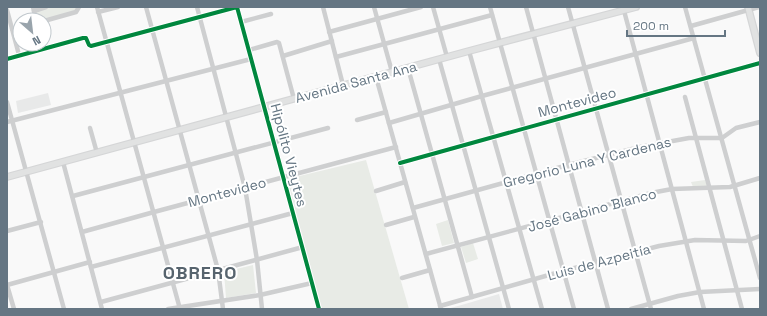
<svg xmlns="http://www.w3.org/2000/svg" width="767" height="316" font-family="'Space Grotesk',sans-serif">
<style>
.built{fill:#e8e9e9}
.green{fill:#e8ebe6}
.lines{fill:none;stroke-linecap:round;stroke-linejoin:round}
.major-casing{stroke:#d5d6d7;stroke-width:8}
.minor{stroke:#cecfd0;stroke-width:4.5}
.major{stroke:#e1e2e2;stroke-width:5.5}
.cycleway-casing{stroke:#fff;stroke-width:6}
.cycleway{stroke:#00873e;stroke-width:4}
.labels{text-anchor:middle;stroke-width:4;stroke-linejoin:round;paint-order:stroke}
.street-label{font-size:14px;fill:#657683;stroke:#fff}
.district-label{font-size:18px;font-weight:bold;letter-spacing:1px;fill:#57646e;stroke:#fff}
</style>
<rect width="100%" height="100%" fill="#f9f9f9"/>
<g class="built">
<path d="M48 93 51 105 18 113 16 101Z"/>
<path d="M499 294 503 309H447L465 304Z"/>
</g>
<g class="green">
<path d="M50 7H78L75 12 43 20H37L35 11Z"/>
<path d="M366 160 409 309H322L287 179Z"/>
<path d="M705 180 707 186 693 187 691 182Z"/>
<path d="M448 220 454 243 442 246 436 224Z"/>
<path d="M473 243 478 259 466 263 461 247Z"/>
<path d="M253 265 256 293 226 298 224 272Z"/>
</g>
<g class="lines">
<g class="major-casing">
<g id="major">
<path d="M748 7 760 53"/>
<path d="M7 177 469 51 636 7"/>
</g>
</g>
<g class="minor">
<path d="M33 7 36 20"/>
<path d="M97 7 180 309"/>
<path d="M146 7 218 270 223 309"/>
<path d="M197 7 245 188 257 260 262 309"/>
<path d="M323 7 343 85"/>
<path d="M374 7 392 72"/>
<path d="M433 7 447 57"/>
<path d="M490 7 574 309"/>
<path d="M526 7 608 309"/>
<path d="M568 7 651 309"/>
<path d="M623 7 704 309"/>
<path d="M685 7 760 278"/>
<path d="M7 10 19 55"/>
<path d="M34 11 46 7"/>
<path d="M98 12 118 7"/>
<path d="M44 21 76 12 79 7"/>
<path d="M241 22 271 14"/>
<path d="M691 26 759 7"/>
<path d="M12 29 20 27"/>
<path d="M329 32 421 7"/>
<path d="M249 50 277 42 279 43 294 99"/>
<path d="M469 51 542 309"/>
<path d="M283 56 332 41"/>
<path d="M336 57 492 15"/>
<path d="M7 59 83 38H86L89 45 91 46 237 7 319 309"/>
<path d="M439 59 509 309"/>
<path d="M408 68 472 297"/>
<path d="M376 77 441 309"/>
<path d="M685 97 742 309"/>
<path d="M7 102 64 309"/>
<path d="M357 120 386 112"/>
<path d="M7 122 251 59"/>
<path d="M389 123 482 96 694 38"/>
<path d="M90 128 97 153"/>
<path d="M63 162 102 309"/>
<path d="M400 163 760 63"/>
<path d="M376 191 405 182"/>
<path d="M73 196 328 128"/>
<path d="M413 208 568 165 640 147 689 138H722L736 128 760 122"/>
<path d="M386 225 414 217"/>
<path d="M7 231 41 222"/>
<path d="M82 232 154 212 396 147"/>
<path d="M426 254 651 193 672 189 730 187 760 178"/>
<path d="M91 267 293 213"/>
<path d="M402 278 430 270"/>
<path d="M7 285 90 262"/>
<path d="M7 285 14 309"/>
<path d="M101 302 303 247"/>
<path d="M440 306 563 271 659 246 695 240 746 241 760 236"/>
<path d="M168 309 260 295 312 283"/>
<path d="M631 309 678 296 700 292 760 289"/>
</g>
<use href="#major" class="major"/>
<g class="cycleway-casing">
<g id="cycleway">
<path d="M7 59 83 38H86L89 45 91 46 237 7 319 309"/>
<path d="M400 163 760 63"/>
</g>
</g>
<use href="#cycleway" class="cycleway"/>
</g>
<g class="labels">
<g class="street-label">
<text transform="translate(356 82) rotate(-15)" y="5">Avenida Santa Ana</text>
<text transform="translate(577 102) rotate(-15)" y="5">Montevideo</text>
<text transform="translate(289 155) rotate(75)" y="5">Hipólito Vieytes</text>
<text transform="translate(587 162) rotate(-14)" y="5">Gregorio Luna Y Cardenas</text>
<text transform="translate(227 192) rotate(-15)" y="5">Montevideo</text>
<text transform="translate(592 210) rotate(-15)" y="5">José Gabino Blanco</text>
<text transform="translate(599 262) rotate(-15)" y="5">Luis de Azpeitía</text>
</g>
<g class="district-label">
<text x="200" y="279">OBRERO</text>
</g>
</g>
<rect width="767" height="316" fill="none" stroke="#657683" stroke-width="16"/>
<g transform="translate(32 32) rotate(152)"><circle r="19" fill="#ffffff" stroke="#c1c8cd"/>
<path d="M0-3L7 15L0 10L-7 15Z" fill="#99a4ac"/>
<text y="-6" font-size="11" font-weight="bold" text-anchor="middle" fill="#657683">N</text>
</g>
<path d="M627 30v6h98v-6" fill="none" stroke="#657683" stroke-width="2"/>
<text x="633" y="30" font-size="12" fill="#657683" stroke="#ffffff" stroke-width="3" paint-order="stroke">200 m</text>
</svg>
